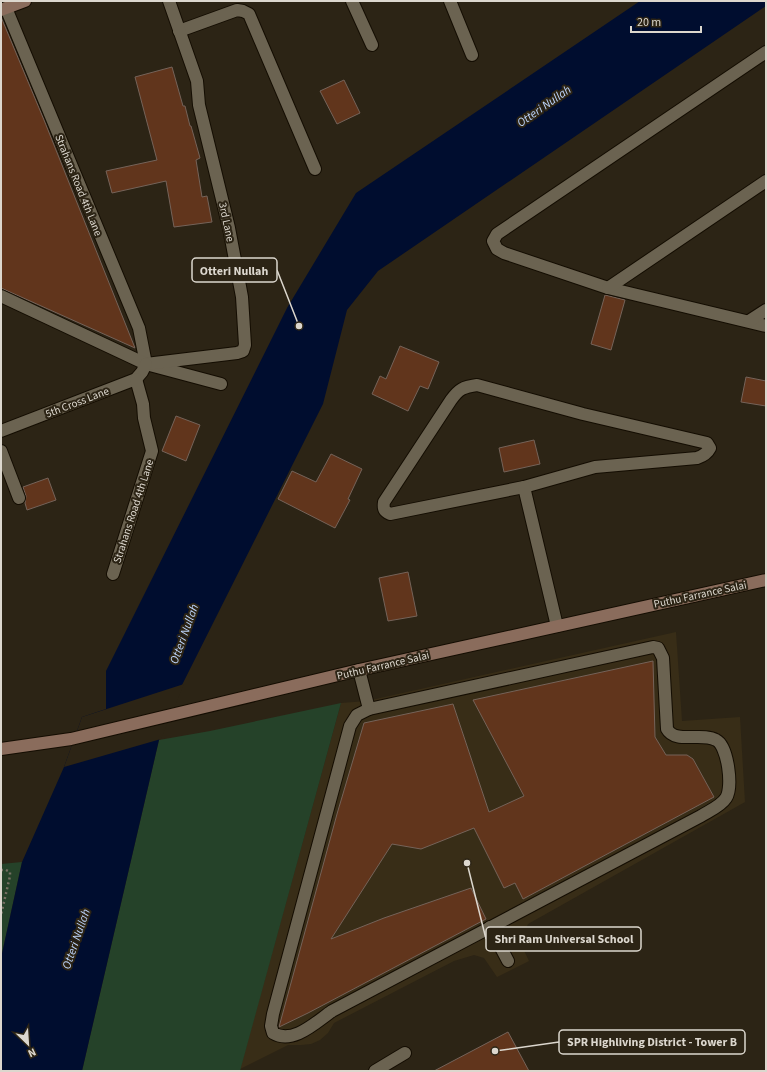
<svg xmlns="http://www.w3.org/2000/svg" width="767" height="1072" font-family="'Source Sans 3',sans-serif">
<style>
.built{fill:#382d17}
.park{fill:#254229}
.water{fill:#000d2f}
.pier{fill:#2c2415}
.building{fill:#61351c;stroke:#756359}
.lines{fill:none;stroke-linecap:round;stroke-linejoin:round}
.lane-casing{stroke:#140d02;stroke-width:14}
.street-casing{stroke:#140d02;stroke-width:14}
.secondary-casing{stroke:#140d02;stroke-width:14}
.path{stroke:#787165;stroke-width:2.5;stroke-dasharray:2 3;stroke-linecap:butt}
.lane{stroke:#6b6351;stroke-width:12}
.street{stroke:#6b6351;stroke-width:12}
.secondary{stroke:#8a6c5c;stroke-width:12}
.labels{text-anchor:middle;stroke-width:4;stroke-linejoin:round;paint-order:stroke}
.street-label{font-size:11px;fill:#dcd7ce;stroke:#2c2415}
.water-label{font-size:12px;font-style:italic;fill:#bdd5fd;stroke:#2c2415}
.leader{fill:none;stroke:#dcd7ce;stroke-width:1.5}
.callout-dot{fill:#dcd7ce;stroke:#2c2415;stroke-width:1.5}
.callout{fill:#2c2415;stroke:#dcd7ce;stroke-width:1.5}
.callout-label{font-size:12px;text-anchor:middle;font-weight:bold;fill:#dcd7ce}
</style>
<rect width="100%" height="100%" fill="#2c2415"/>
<path class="built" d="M676 632 682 721 740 717 745 802 528 924 520 942 529 961 497 977 484 958 474 955 454 961 334 1023 328 1033 320 1040 311 1044 301 1045H288L240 1069 341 703 367 701Z"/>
<g class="park">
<path d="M341 703 240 1071H82L159 740 210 731Z"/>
<path d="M22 862 1 958V864Z"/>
</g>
<path class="water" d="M640 1H766V6L378 271 347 310 323 404 182 685 159 740 82 1071H1V958L22 862 64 767 82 717 106 709V671L287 308 356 193Z"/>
<path class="pier" d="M184 684 161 739 64 767 82 717Z"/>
<g class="building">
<path d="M1 17 44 120 135 348 1 288Z"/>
<path d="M172 67 183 106H185L190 126H191L200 158 196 160 202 197 207 196 212 222 174 227 166 181 112 193 106 171 157 160 135 77Z"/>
<path d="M344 80 360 113 337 124 320 91Z"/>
<path d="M605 295 625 300 611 350 591 344Z"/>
<path d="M400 346 439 362 428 389 420 386 408 411 372 394 380 376 386 379Z"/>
<path d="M746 377 766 381V406L741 402Z"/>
<path d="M176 416 200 425 186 461 162 451Z"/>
<path d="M534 440 540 464 504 472 499 448Z"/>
<path d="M331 454 362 469 348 499 350 500 335 528 278 499 292 471 316 482Z"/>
<path d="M48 478 56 500 27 510 25 503 26 496 23 487Z"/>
<path d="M408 572 417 616 388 621 379 578Z"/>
<path d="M653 661 655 737 666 755H687L693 759 714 797 523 899 515 883 504 888 474 828 421 849 392 844 331 939 384 918 471 888 486 919 308 1013 279 1027 337 814 364 723 453 704 489 812 524 796 473 700Z"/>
<path d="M508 1032 529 1071H434Z"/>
</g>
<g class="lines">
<g class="lane-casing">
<g id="lane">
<path d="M653 647 658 648 663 658 667 729C675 744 702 732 716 740 728 746 733 787 726 798 721 806 709 811 701 816L332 1011C316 1022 293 1045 273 1033L271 1026 273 1014 350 726 357 715 369 709Z"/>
<path d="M359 670 369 709"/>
<path d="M490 927 508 961"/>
</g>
</g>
<g class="street-casing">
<g id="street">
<path d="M352 1 372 45"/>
<path d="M450 1 472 55"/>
<path d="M6 8 139 328 146 364"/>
<path d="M179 31 237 10 243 11 249 14 315 169"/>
<path d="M766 52 497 234 493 241 497 249 504 253 608 288 766 326"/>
<path d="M608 288 766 181"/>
<path d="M1 296 146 364 221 384"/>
<path d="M749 321 766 310"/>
<path d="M146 364 237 353 243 351 245 345 242 297 229 228 199 105 197 81 169 1"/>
<path d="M477 385 583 414 707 443 710 448C707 454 703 456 697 458L595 467 524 487 390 514C384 511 383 509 384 502L451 400C459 389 463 387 477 385Z"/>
<path d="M1 431 136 379 142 372 146 364"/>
<path d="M1 451 19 498"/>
<path d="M524 487 557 626"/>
<path d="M113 574 152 451 144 418 143 404 136 379"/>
<path d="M375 1071 405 1053"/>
</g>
</g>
<g class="secondary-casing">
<g id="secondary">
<path d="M1 10 25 1"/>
<path d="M1 749 71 739 359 670 766 580"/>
</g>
</g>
<path class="path" d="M1 870H6L10 872V876L1 915"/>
<use href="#lane" class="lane"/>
<use href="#street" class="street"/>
<use href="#secondary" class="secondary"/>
</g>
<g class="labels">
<g class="street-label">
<text transform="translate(79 185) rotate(68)" y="4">Strahans Road 4th Lane</text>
<text transform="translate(227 222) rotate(78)" y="4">3rd Lane</text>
<text transform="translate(77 402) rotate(-21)" y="4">5th Cross Lane</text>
<text transform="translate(133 511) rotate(-72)" y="4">Strahans Road 4th Lane</text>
<text transform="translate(700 594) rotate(-12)" y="4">Puthu Farrance Salai</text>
<text transform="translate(383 665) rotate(-13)" y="4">Puthu Farrance Salai</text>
</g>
<g class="water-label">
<text transform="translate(544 106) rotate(-35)" y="4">Otteri Nullah</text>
<text transform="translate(184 634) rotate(-70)" y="4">Otteri Nullah</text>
<text transform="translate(76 939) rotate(-71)" y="4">Otteri Nullah</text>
</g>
</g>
<path class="leader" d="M299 326L277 270M467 863L486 939M495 1051L559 1042"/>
<g class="callout-dot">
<circle cx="299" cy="326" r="4"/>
<circle cx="467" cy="863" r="4"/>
<circle cx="495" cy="1051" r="4"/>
</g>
<g class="callout">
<rect x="192" y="258" width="85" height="24" rx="4"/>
<rect x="486" y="927" width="155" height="24" rx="4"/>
<rect x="559" y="1030" width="186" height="24" rx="4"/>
</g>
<g class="callout-label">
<text x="234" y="275">Otteri Nullah</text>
<text x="564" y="943">Shri Ram Universal School</text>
<text x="652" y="1046">SPR Highliving District - Tower B</text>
</g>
<rect width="767" height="1072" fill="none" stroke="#dcd7ce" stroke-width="4"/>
<g transform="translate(28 1044) rotate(155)" stroke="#2c2415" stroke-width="3" paint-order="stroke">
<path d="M0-3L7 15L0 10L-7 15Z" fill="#dcd7ce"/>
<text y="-6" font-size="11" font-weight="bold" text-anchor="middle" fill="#dcd7ce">N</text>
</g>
<path d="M631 26v6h70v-6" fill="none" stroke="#dcd7ce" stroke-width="2"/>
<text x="637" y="26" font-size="12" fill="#dcd7ce" stroke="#2c2415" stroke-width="3" paint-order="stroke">20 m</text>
</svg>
